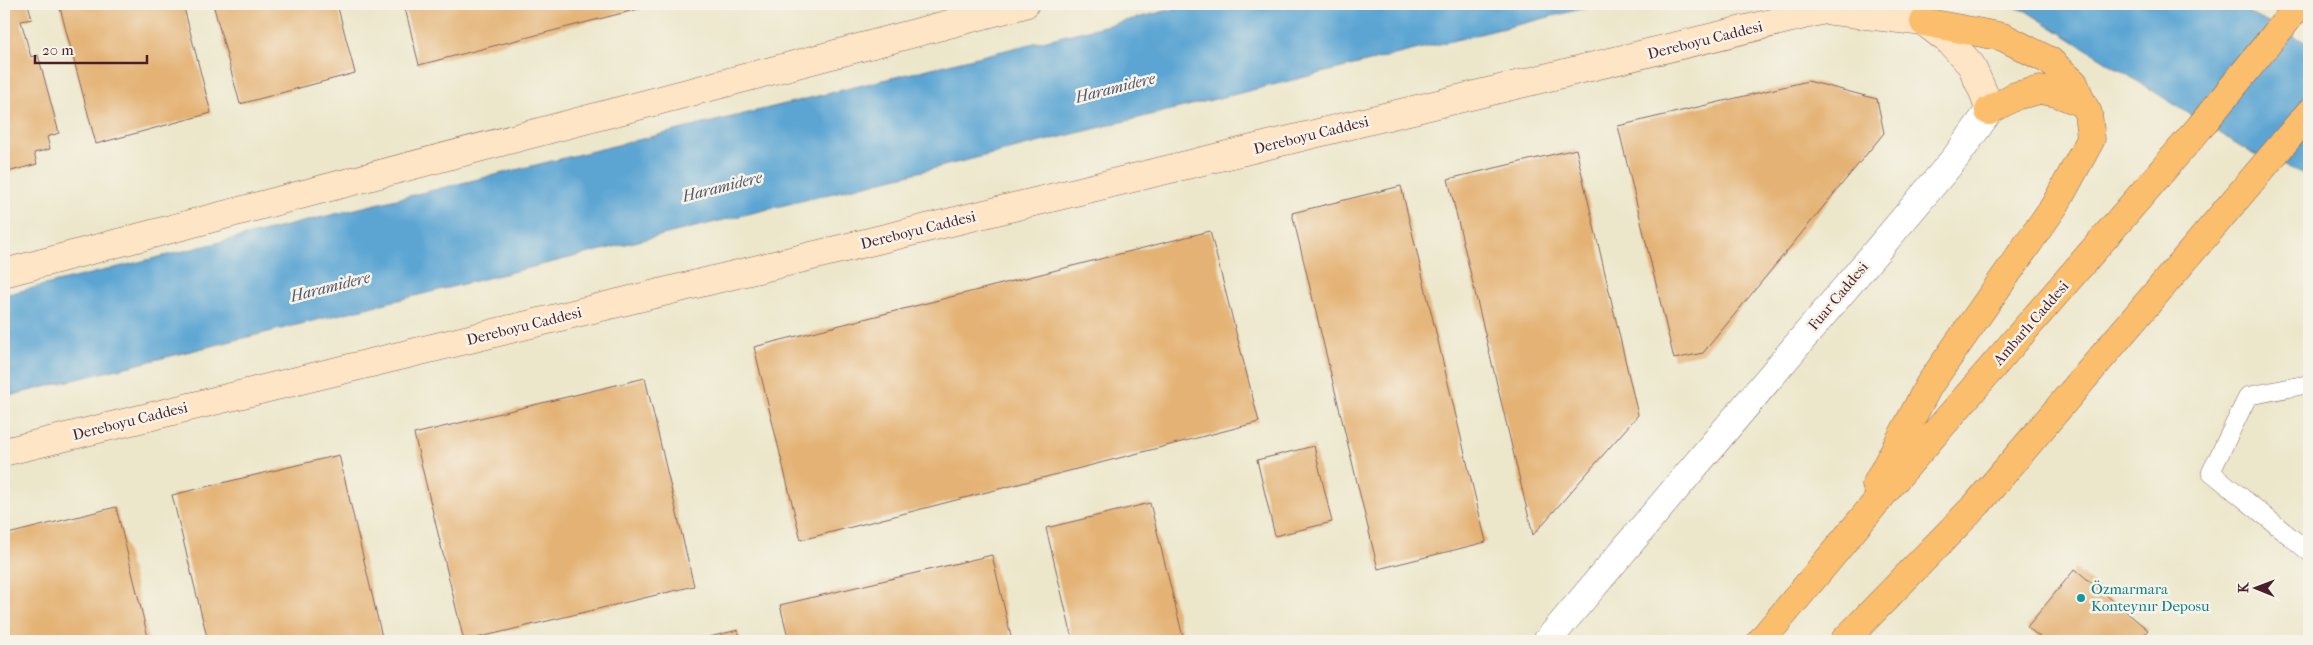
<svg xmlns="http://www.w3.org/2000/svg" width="2313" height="645" font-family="'IM FELL French Canon',serif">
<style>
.water{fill:#5ca5d3;stroke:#53627f}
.building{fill:#e4b274}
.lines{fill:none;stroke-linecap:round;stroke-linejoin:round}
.lane-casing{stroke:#836563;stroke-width:19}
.street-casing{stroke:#836563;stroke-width:29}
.secondary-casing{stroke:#836563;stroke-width:29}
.primary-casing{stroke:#836563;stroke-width:29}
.lane{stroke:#fff;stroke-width:18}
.street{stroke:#fff;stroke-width:28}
.secondary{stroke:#fde5c5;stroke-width:28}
.primary{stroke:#fabe6d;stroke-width:28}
.culture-dot{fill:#0f9aa8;stroke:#f7f3e8;stroke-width:2}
.labels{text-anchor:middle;stroke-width:5;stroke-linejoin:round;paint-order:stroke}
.street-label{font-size:15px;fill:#4a1f2b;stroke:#f7f3e8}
.culture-label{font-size:15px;fill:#0d838f;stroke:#f7f3e8;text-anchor:start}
.water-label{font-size:16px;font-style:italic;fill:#51556e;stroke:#f7f3e8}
</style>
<rect width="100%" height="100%" fill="#f7f3e8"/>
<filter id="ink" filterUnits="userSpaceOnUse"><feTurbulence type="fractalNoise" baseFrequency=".02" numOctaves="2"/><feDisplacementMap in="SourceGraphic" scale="10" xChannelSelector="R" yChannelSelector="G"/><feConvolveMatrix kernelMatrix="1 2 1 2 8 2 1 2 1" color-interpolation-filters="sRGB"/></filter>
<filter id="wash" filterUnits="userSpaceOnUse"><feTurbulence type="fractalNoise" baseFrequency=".0096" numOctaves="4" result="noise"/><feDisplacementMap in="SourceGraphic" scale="20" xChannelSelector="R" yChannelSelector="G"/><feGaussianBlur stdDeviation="1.12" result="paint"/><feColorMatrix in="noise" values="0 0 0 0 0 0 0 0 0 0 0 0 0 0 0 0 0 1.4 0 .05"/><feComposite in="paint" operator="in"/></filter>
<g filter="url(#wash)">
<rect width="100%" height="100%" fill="#ece7cb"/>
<g class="water">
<path d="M1194 4H1602L4 397V295Z"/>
<path d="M2005 4H2232L2309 44V176L2250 152 2026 11Z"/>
</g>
<g id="blocks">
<g class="building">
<path d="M4 4H28L32 19 21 21 31 57 38 55 59 133 47 137 50 149 34 153 37 164 4 173Z"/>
<path d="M59 4H183L211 113 96 144Z"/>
<path d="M213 4H337L355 73 240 104Z"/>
<path d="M404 4H658L419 65Z"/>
<path d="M1808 81 1877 99 1884 133 1703 353 1674 359 1618 126Z"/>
<path d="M1576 149 1638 415 1533 535 1448 179Z"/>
<path d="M1401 186 1486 542 1378 569 1292 213Z"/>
<path d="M1210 231 1259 422 801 540 754 347Z"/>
<path d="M645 378 694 586 464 641 414 434Z"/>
<path d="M1314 446 1332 522 1275 536 1257 460Z"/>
<path d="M339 455 383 641H208L172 495Z"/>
<path d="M1150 503 1184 641H1073L1046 528Z"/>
<path d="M116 507 149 641H4V535Z"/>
<path d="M992 555 1012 641H789L780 605Z"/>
<path d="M2075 569 2148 630 2138 641H2045L2027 627Z"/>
<path d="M738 630 741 641H693Z"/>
</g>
</g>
</g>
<g filter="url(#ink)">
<use href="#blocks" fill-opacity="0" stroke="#836563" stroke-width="1"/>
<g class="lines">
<g class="lane-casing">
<path id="lane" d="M2309 384 2248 396 2211 472 2309 552"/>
</g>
<g class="street-casing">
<path id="street" d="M1547 641 1956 157 1989 111"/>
</g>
<g class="secondary-casing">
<g id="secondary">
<path d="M4 273 1025 4"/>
<path d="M4 452 1825 10 1924 22 1950 42 1971 65 1985 96 1989 111"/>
</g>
</g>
<g class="primary-casing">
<g id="primary">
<path d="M1924 22 2003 37 2050 61 2074 83 2082 103"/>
<path d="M1876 485 1929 385 2055 205 2091 139 2088 113 2082 103 2057 93 2040 90 2015 96 1989 111"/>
<path d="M1761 641 1893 482 2200 127 2300 4"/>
<path d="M1844 641 1978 503 2309 113"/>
</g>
</g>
<use href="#lane" class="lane"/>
<use href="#street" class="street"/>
<use href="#secondary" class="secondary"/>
<use href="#primary" class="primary"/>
</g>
</g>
<circle class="culture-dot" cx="2081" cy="598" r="5"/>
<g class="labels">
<g class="street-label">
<text transform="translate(1705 40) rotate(-14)" y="5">Dereboyu Caddesi</text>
<text transform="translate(1311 135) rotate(-14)" y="5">Dereboyu Caddesi</text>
<text transform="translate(918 230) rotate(-14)" y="5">Dereboyu Caddesi</text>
<text transform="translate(1838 296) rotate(-50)" y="5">Fuar Caddesi</text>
<text transform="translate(2031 323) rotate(-49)" y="5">Ambarlı Caddesi</text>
<text transform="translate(524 326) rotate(-14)" y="5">Dereboyu Caddesi</text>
<text transform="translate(130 421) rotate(-14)" y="5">Dereboyu Caddesi</text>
</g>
<g class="culture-label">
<text x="2091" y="594">Özmarmara<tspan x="2091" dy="17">Konteynır Deposu</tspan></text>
</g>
<g class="water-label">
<text transform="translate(1115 87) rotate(-14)" y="6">Haramidere</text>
<text transform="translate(722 186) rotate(-14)" y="6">Haramidere</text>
<text transform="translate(330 286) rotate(-14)" y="6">Haramidere</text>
</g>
</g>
<rect width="2313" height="645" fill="none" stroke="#f7f3e8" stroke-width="20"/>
<g transform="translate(2256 588) rotate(271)" stroke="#f7f3e8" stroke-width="4" paint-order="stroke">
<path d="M0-4L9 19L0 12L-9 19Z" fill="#4a1f2b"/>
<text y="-8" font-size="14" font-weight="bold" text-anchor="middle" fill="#4a1f2b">K</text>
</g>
<path d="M35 55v8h112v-8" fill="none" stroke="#4a1f2b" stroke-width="2.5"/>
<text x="42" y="55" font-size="15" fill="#4a1f2b" stroke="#f7f3e8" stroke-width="4" paint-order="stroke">20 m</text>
</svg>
